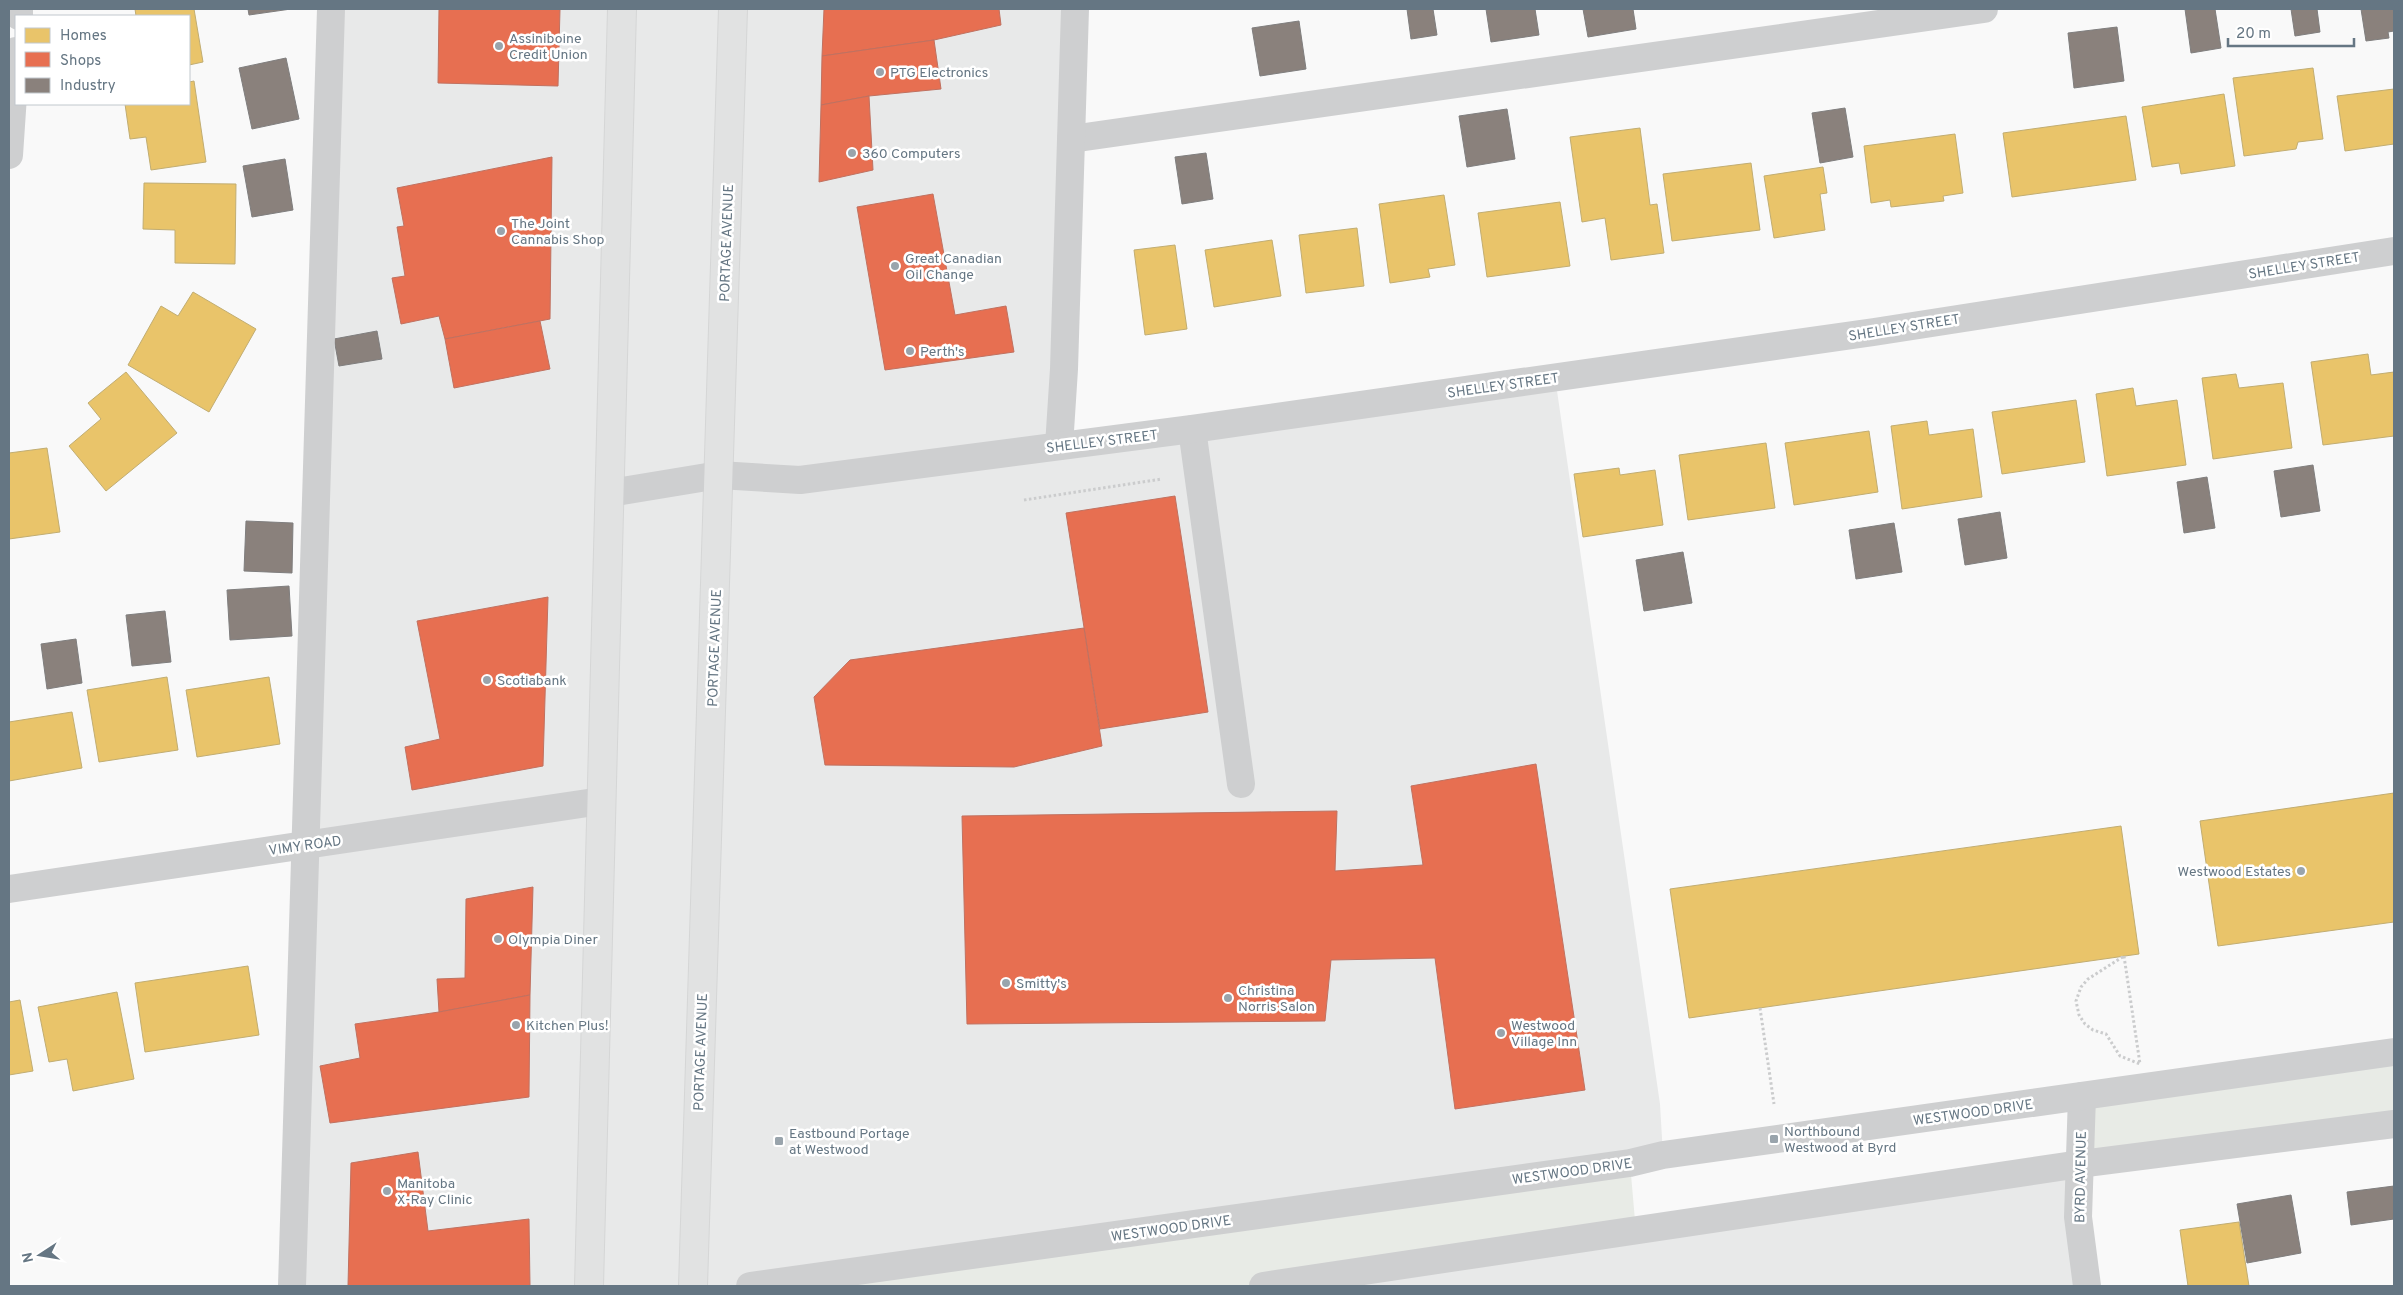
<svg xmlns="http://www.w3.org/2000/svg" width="2403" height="1295" font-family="Overpass,sans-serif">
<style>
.built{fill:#e8e9e9}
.green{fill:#e8ebe6}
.homes{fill:#e9c46a;stroke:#c1ad72}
.shops{fill:#e76f51;stroke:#c07160}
.industry{fill:#8a817c;stroke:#7f7e7e}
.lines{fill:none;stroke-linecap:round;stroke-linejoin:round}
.highway-casing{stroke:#d5d6d6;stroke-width:30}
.path{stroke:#cbcccd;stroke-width:3;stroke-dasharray:2.5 2.5;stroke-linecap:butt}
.minor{stroke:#cecfd0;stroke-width:28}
.highway{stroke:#e1e2e2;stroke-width:28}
.poi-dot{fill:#99a4ac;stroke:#fff;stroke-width:2}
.labels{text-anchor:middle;stroke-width:5;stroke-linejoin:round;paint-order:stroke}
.poi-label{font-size:14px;fill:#657683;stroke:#fff;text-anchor:start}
.street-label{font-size:14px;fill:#657683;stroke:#fff}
</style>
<rect width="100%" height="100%" fill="#f9f9f9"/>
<g class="built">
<path d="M331 9H1075L1059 446 1555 377 1660 1104 1663 1155 750 1286H292Z"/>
<path d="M2080 1164 2087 1286H1263Z"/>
</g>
<g class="green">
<path d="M2394 1052V1124L2080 1164 2082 1096Z"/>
<path d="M1630 1163 1636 1232 1263 1286H750Z"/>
</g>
<g class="homes">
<path d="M135 9H194L203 62 189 65V16H136Z"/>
<path d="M2313 68 2323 139 2298 142 2296 149 2244 156 2233 78Z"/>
<path d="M194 81 206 162 151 170 146 137 130 139 125 104H189V82Z"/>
<path d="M2394 89V144L2345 151 2337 96Z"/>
<path d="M2224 94 2235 166 2181 174 2179 163 2152 167 2142 107Z"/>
<path d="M2126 116 2136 180 2012 197 2003 133Z"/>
<path d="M1640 128 1650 205 1657 204 1664 253 1611 260 1605 218 1582 222 1570 137Z"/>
<path d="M1955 134 1963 193 1943 196 1944 201 1891 207 1890 200 1871 203 1864 146Z"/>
<path d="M1751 163 1760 230 1672 241 1663 174Z"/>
<path d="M1823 167 1827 193 1820 194 1825 230 1774 238 1764 176Z"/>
<path d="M144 183 236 184 235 264 175 263V230L143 229Z"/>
<path d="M1444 195 1455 265 1428 269 1430 277 1390 283 1379 204Z"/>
<path d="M1560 202 1570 266 1487 277 1478 213Z"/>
<path d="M1357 228 1364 286 1306 293 1299 235Z"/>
<path d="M1272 240 1281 296 1214 307 1205 250Z"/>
<path d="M1175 245 1187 329 1145 335 1134 250Z"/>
<path d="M193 292 256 329 209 412 128 365 161 306 178 316Z"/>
<path d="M2368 354 2371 375 2394 372V436L2323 445 2311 362Z"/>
<path d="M126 372 177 433 106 491 69 446 101 419 88 403Z"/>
<path d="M2236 374 2239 388 2283 383 2292 448 2213 459 2202 378Z"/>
<path d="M2133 388 2136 406 2177 400 2186 465 2107 476 2096 394Z"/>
<path d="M2076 400 2085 462 2002 474 1992 412Z"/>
<path d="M1927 421 1929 435 1973 429 1982 497 1902 509 1891 426Z"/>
<path d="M1869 431 1878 492 1794 505 1785 443Z"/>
<path d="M1766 443 1775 508 1688 520 1679 455Z"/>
<path d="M47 448 60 532 9 539V453Z"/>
<path d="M1619 468 1620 475 1655 470 1663 525 1583 537 1574 474Z"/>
<path d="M167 677 178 750 99 762 87 690Z"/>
<path d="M269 677 280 744 197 757 186 690Z"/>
<path d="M72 712 82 768 9 781V722Z"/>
<path d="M2394 793V922L2218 946 2200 821Z"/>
<path d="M2121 826 2139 954 1689 1018 1670 889Z"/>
<path d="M248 966 259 1035 145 1052 135 983Z"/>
<path d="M117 992 134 1079 73 1091 67 1059 49 1062 38 1007Z"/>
<path d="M20 1000 33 1071 9 1075V1002Z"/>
<path d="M2239 1222 2249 1286H2188L2180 1230Z"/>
</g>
<g class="shops">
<path d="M439 9H560L558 86 438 83Z"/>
<path d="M824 9H999L1001 25 934 40 822 56Z"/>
<path d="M934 40 941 89 869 96 821 105 822 56Z"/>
<path d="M869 96 873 170 819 182 821 105Z"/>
<path d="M552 157 550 319 445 339 439 316 401 324 392 278 405 276 397 227 404 226 397 188Z"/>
<path d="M933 194 955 315 1006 306 1014 352 885 370 857 207Z"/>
<path d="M540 321 550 369 454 388 445 339Z"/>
<path d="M1175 496 1208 712 1100 729 1066 513Z"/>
<path d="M548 597 543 766 412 790 405 747 440 739 417 621Z"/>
<path d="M1084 628 1102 746 1014 767 825 765 814 697 850 660Z"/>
<path d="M1536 764 1585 1090 1455 1109 1435 958 1331 960 1325 1021 967 1024 962 816 1337 811 1335 871 1423 865 1411 786Z"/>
<path d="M533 887 530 995 439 1012 437 979 465 978 466 899Z"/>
<path d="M530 995 529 1097 330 1123 320 1066 360 1058 355 1024 439 1012Z"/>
<path d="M418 1152 428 1231 529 1219 530 1286H348L351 1163Z"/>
</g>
<g class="industry">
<path d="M248 9H291L249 15Z"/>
<path d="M1407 9H1433L1437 35 1411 39Z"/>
<path d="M1486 9H1535L1539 35 1491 42Z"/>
<path d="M1583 9H1633L1636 29 1588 37Z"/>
<path d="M2185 9H2215L2221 48 2191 53Z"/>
<path d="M2291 9H2317L2320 32 2295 36Z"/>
<path d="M2361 9H2394V31L2388 32 2389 38 2366 41Z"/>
<path d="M1299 21 1306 69 1260 76 1252 28Z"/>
<path d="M2117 27 2124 81 2074 88 2068 33Z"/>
<path d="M286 58 299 119 252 129 239 68Z"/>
<path d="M1845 108 1853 157 1820 163 1812 113Z"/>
<path d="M1507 109 1515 159 1467 167 1459 116Z"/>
<path d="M1206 153 1213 199 1182 204 1175 157Z"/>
<path d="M285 159 293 210 252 217 243 166Z"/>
<path d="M377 331 382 359 339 366 334 339Z"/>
<path d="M2313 465 2320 511 2281 517 2274 471Z"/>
<path d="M2207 477 2215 528 2184 533 2177 482Z"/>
<path d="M2000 512 2007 558 1965 565 1958 519Z"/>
<path d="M246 521 293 523 292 573 244 571Z"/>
<path d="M1894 523 1902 572 1856 579 1849 530Z"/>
<path d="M1683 552 1692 603 1644 611 1636 560Z"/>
<path d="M289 586 292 636 230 640 227 590Z"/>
<path d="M165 611 171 662 132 666 126 615Z"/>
<path d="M76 639 82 683 47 689 41 644Z"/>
<path d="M2394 1186V1219L2351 1225 2347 1192Z"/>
<path d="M2291 1195 2301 1253 2247 1263 2237 1204Z"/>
</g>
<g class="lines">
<g class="highway-casing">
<g id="highway">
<path d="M589 1286 622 9"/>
<path d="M693 1286 733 9"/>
</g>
</g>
<g class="path">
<path d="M1024 500 1162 479"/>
<path d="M2124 956 2140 1064 2120 1056 2106 1034 2093 1030 2085 1024 2079 1015 2076 1001 2081 987 2088 979Z"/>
<path d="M1760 1008 1774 1104"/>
</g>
<g class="minor">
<path d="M19 16V9"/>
<path d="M1071 139 1984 9"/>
<path d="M9 155 16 51"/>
<path d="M1192 429 1241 784"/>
<path d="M1059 446 1064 369 1075 9"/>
<path d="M610 493 719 475 800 480 1192 429 1874 332 2394 251"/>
<path d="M9 889 601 801"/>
<path d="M2082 1096 2078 1217 2087 1286"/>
<path d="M292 1286 331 9"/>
<path d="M750 1286 1630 1163 1663 1155 2394 1052"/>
<path d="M1263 1286 2080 1164 2394 1124"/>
</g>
<use href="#highway" class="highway"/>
</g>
<g class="poi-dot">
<circle cx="499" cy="46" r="5"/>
<circle cx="880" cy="72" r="5"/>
<circle cx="852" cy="153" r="5"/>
<circle cx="501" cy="231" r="5"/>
<circle cx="895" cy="266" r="5"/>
<circle cx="910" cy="351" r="5"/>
<circle cx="487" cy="680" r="5"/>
<circle cx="2301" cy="871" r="5"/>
<circle cx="498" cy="939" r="5"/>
<circle cx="1006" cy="983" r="5"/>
<circle cx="1228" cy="998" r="5"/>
<circle cx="516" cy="1025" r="5"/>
<circle cx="1501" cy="1033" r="5"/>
<rect x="1769" y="1134" width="10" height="10" rx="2.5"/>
<rect x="774" y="1136" width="10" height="10" rx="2.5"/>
<circle cx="387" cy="1191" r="5"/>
</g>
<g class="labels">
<g class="poi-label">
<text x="509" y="43">Assiniboine<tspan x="509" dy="16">Credit Union</tspan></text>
<text x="890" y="77">PTG Electronics</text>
<text x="862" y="158">360 Computers</text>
<text x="511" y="228">The Joint<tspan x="511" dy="16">Cannabis Shop</tspan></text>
<text x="905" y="263">Great Canadian<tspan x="905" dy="16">Oil Change</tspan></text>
<text x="920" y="356">Perth's</text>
<text x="497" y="685">Scotiabank</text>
<text x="2291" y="876" text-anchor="end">Westwood Estates</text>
<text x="508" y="944">Olympia Diner</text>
<text x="1016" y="988">Smitty's</text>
<text x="1238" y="995">Christina<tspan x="1238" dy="16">Norris Salon</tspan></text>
<text x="526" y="1030">Kitchen Plus!</text>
<text x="1511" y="1030">Westwood<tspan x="1511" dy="16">Village Inn</tspan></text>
<text x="1784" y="1136">Northbound<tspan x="1784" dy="16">Westwood at Byrd</tspan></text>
<text x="789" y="1138">Eastbound Portage<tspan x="789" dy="16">at Westwood</tspan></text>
<text x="397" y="1188">Manitoba<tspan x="397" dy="16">X-Ray Clinic</tspan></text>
</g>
<g class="street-label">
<text transform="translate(726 243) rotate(-88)" y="5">PORTAGE AVENUE</text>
<text transform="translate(2304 265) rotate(-9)" y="5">SHELLEY STREET</text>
<text transform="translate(1904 327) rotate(-9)" y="5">SHELLEY STREET</text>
<text transform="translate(1503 385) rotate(-8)" y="5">SHELLEY STREET</text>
<text transform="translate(1102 441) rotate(-7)" y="5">SHELLEY STREET</text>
<text transform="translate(714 648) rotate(-88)" y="5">PORTAGE AVENUE</text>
<text transform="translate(305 845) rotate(-8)" y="5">VIMY ROAD</text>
<text transform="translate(700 1052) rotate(-88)" y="5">PORTAGE AVENUE</text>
<text transform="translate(1973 1112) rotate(-8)" y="5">WESTWOOD DRIVE</text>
<text transform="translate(1572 1171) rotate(-8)" y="5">WESTWOOD DRIVE</text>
<text transform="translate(2080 1177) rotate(-89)" y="5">BYRD AVENUE</text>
<text transform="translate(1171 1228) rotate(-8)" y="5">WESTWOOD DRIVE</text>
</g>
</g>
<rect width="2403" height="1295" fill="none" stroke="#657683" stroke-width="20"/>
<rect x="15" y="15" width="175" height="90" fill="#ffffff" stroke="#c1c8cd"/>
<rect x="25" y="28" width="25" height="15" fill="#e9c46a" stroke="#c1c8cd"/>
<text x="60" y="40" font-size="15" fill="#657683">Homes</text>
<rect x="25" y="52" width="25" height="15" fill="#e76f51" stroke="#c1c8cd"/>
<text x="60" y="65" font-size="15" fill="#657683">Shops</text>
<rect x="25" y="78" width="25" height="15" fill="#8a817c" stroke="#c1c8cd"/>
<text x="60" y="90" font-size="15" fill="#657683">Industry</text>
<g transform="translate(40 1255) rotate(258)" stroke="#ffffff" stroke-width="4" paint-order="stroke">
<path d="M0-4L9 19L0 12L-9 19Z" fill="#657683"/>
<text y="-8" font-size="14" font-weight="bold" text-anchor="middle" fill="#657683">N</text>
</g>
<path d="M2228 38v8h126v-8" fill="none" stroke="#657683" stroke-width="2.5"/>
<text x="2236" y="38" font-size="15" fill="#657683" stroke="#ffffff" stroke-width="4" paint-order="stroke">20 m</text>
</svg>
